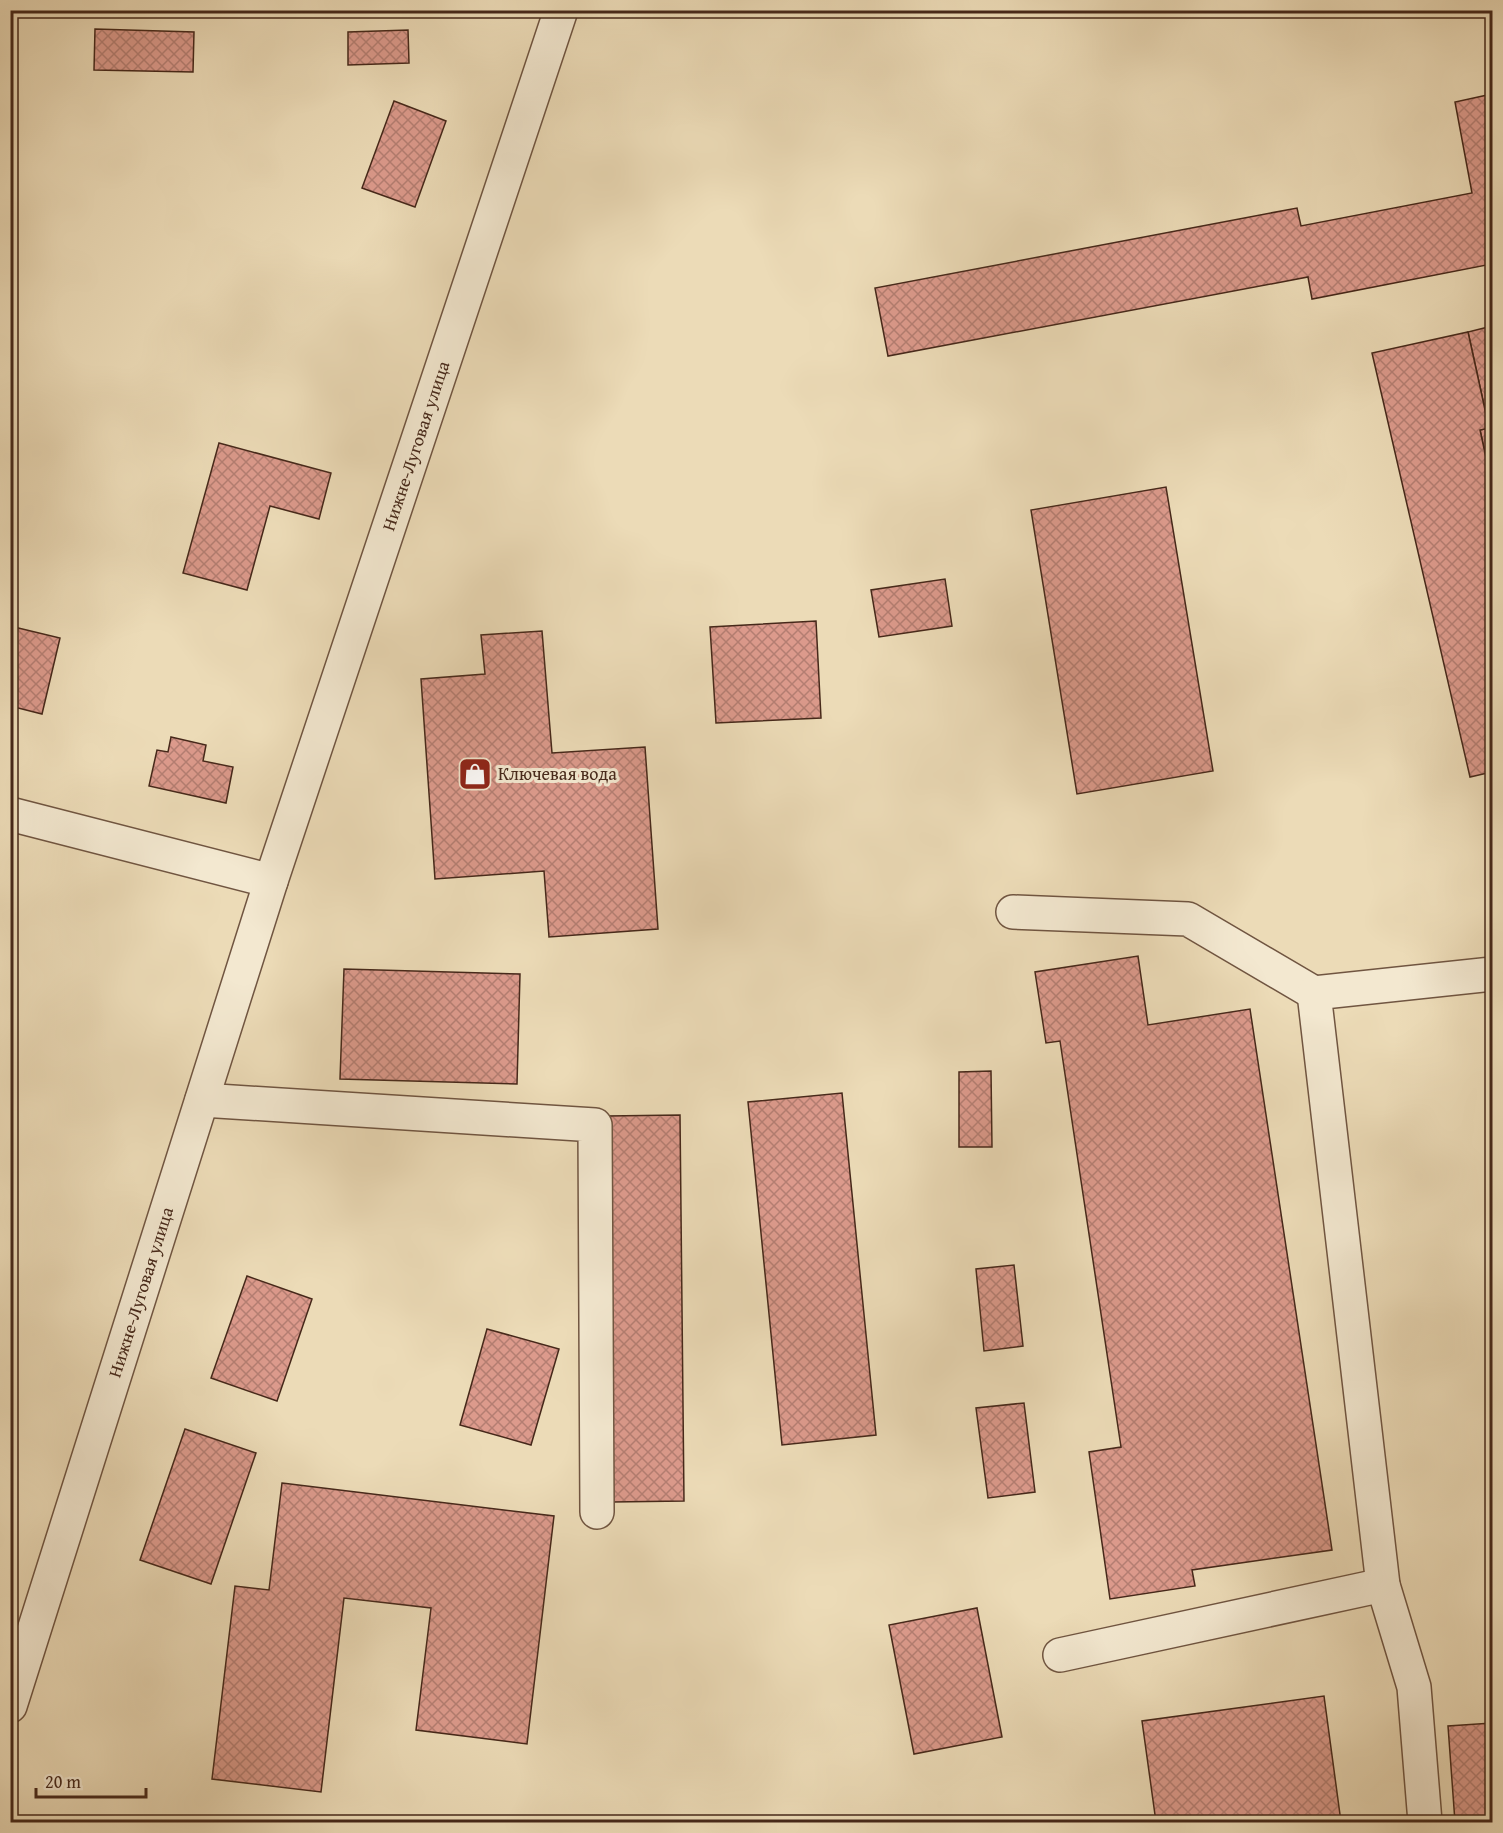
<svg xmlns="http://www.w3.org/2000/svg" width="1503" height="1833" font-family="'Gentium Book Plus',serif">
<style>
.building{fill:url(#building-cross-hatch);stroke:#46281a;stroke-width:1.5}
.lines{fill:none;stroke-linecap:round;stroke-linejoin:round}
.minor-casing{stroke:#705541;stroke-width:36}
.minor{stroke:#f3e8d0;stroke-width:33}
.labels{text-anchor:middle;stroke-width:6;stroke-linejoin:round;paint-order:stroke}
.street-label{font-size:18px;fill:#46281a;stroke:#f3e8d0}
.poi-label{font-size:18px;fill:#46281a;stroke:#f3e8d0;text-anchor:start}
</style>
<defs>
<pattern id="building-cross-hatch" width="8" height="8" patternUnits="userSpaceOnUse" patternTransform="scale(1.5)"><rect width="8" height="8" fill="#dc9a8c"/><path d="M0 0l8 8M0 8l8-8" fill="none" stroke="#b47e72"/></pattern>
</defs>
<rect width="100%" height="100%" fill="#ecdbb7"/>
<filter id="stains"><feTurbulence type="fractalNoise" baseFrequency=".00333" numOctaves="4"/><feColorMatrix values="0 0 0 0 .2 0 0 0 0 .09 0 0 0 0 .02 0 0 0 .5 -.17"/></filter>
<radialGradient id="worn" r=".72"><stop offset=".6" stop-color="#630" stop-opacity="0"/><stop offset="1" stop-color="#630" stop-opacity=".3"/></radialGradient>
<g class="building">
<path d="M95 29 194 32 193 72 94 70Z"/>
<path d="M408 30 409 63 348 65V32Z"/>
<path d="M1492 94V264L1312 299 1308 277 888 356 875 288 1297 208 1301 226 1472 193 1455 102Z"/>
<path d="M394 101 446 121 415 207 362 188Z"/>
<path d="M1492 326V485L1480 430 1489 428 1468 332Z"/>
<path d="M1468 332 1489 428 1480 430 1492 485V772L1470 777 1372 353Z"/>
<path d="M219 443 331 473 319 519 270 506 247 590 183 573Z"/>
<path d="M1166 487 1213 771 1077 794 1031 510Z"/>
<path d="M945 579 952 626 879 637 871 590Z"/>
<path d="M816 621 821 718 716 723 710 627Z"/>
<path d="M10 626 60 638 42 714 10 706Z"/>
<path d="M542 631 552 753 645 747 658 929 549 937 544 871 435 879 421 679 485 674 481 635Z"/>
<path d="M171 737 206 745 203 761 233 767 226 803 149 786 157 750 168 752Z"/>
<path d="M1138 956 1148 1025 1250 1009 1332 1550 1192 1570 1195 1586 1110 1599 1089 1452 1121 1447 1060 1041 1046 1043 1035 972Z"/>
<path d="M344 969 520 974 517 1084 340 1079Z"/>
<path d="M991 1071 992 1147H959V1072Z"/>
<path d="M842 1093 876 1435 782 1445 748 1102Z"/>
<path d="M680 1115 684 1501 612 1502 607 1116Z"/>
<path d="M1014 1265 1023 1346 984 1351 976 1269Z"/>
<path d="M247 1276 312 1299 277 1401 211 1378Z"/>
<path d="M487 1329 559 1349 531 1445 460 1425Z"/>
<path d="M1024 1403 1035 1492 988 1498 976 1408Z"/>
<path d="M185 1429 256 1453 211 1584 140 1560Z"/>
<path d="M282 1483 554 1516 527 1744 416 1730 431 1608 344 1598 321 1792 212 1779 235 1586 269 1590Z"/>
<path d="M977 1608 1002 1737 914 1754 889 1625Z"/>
<path d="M1324 1696 1341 1822H1156L1142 1721Z"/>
<path d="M1492 1723V1822H1455L1448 1726Z"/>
</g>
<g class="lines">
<g class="minor-casing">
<g id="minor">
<path d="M10 814 271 881"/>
<path d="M1013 912 1188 919 1314 993"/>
<path d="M202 1100 595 1125 597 1512"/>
<path d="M1060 1655 1383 1585"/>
<path id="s1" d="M10 1706 271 881 561 10"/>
<path d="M1425 1822 1414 1687 1383 1585 1314 993 1492 974"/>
</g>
</g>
<use href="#minor" class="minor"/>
</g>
<defs>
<g id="shop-square" transform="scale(1.725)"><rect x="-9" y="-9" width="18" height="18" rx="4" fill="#8f2418" stroke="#f3e8d0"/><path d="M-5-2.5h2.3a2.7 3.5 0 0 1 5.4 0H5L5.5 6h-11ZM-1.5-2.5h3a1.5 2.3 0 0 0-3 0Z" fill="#fff"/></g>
</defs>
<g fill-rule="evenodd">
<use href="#shop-square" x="475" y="774"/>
</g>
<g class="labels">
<g class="street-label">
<text dy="6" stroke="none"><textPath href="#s1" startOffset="1324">Нижне-Луговая улица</textPath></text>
<text dy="6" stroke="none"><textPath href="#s1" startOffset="434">Нижне-Луговая улица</textPath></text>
</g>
<g class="poi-label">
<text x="498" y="780">Ключевая вода</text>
</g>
</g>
<rect width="1503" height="1833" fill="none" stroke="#ecdbb7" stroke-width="36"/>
<rect x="12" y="12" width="1479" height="1809" fill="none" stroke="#46281a" stroke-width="3"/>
<rect x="18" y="18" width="1467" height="1797" fill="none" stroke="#46281a" stroke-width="1.5"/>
<path d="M36 1788v9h110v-9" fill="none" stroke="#46281a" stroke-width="3"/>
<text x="45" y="1788" font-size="18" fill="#46281a" stroke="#f3e8d0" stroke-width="4.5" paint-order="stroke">20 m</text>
<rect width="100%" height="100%" filter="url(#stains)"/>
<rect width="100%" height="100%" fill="url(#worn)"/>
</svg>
